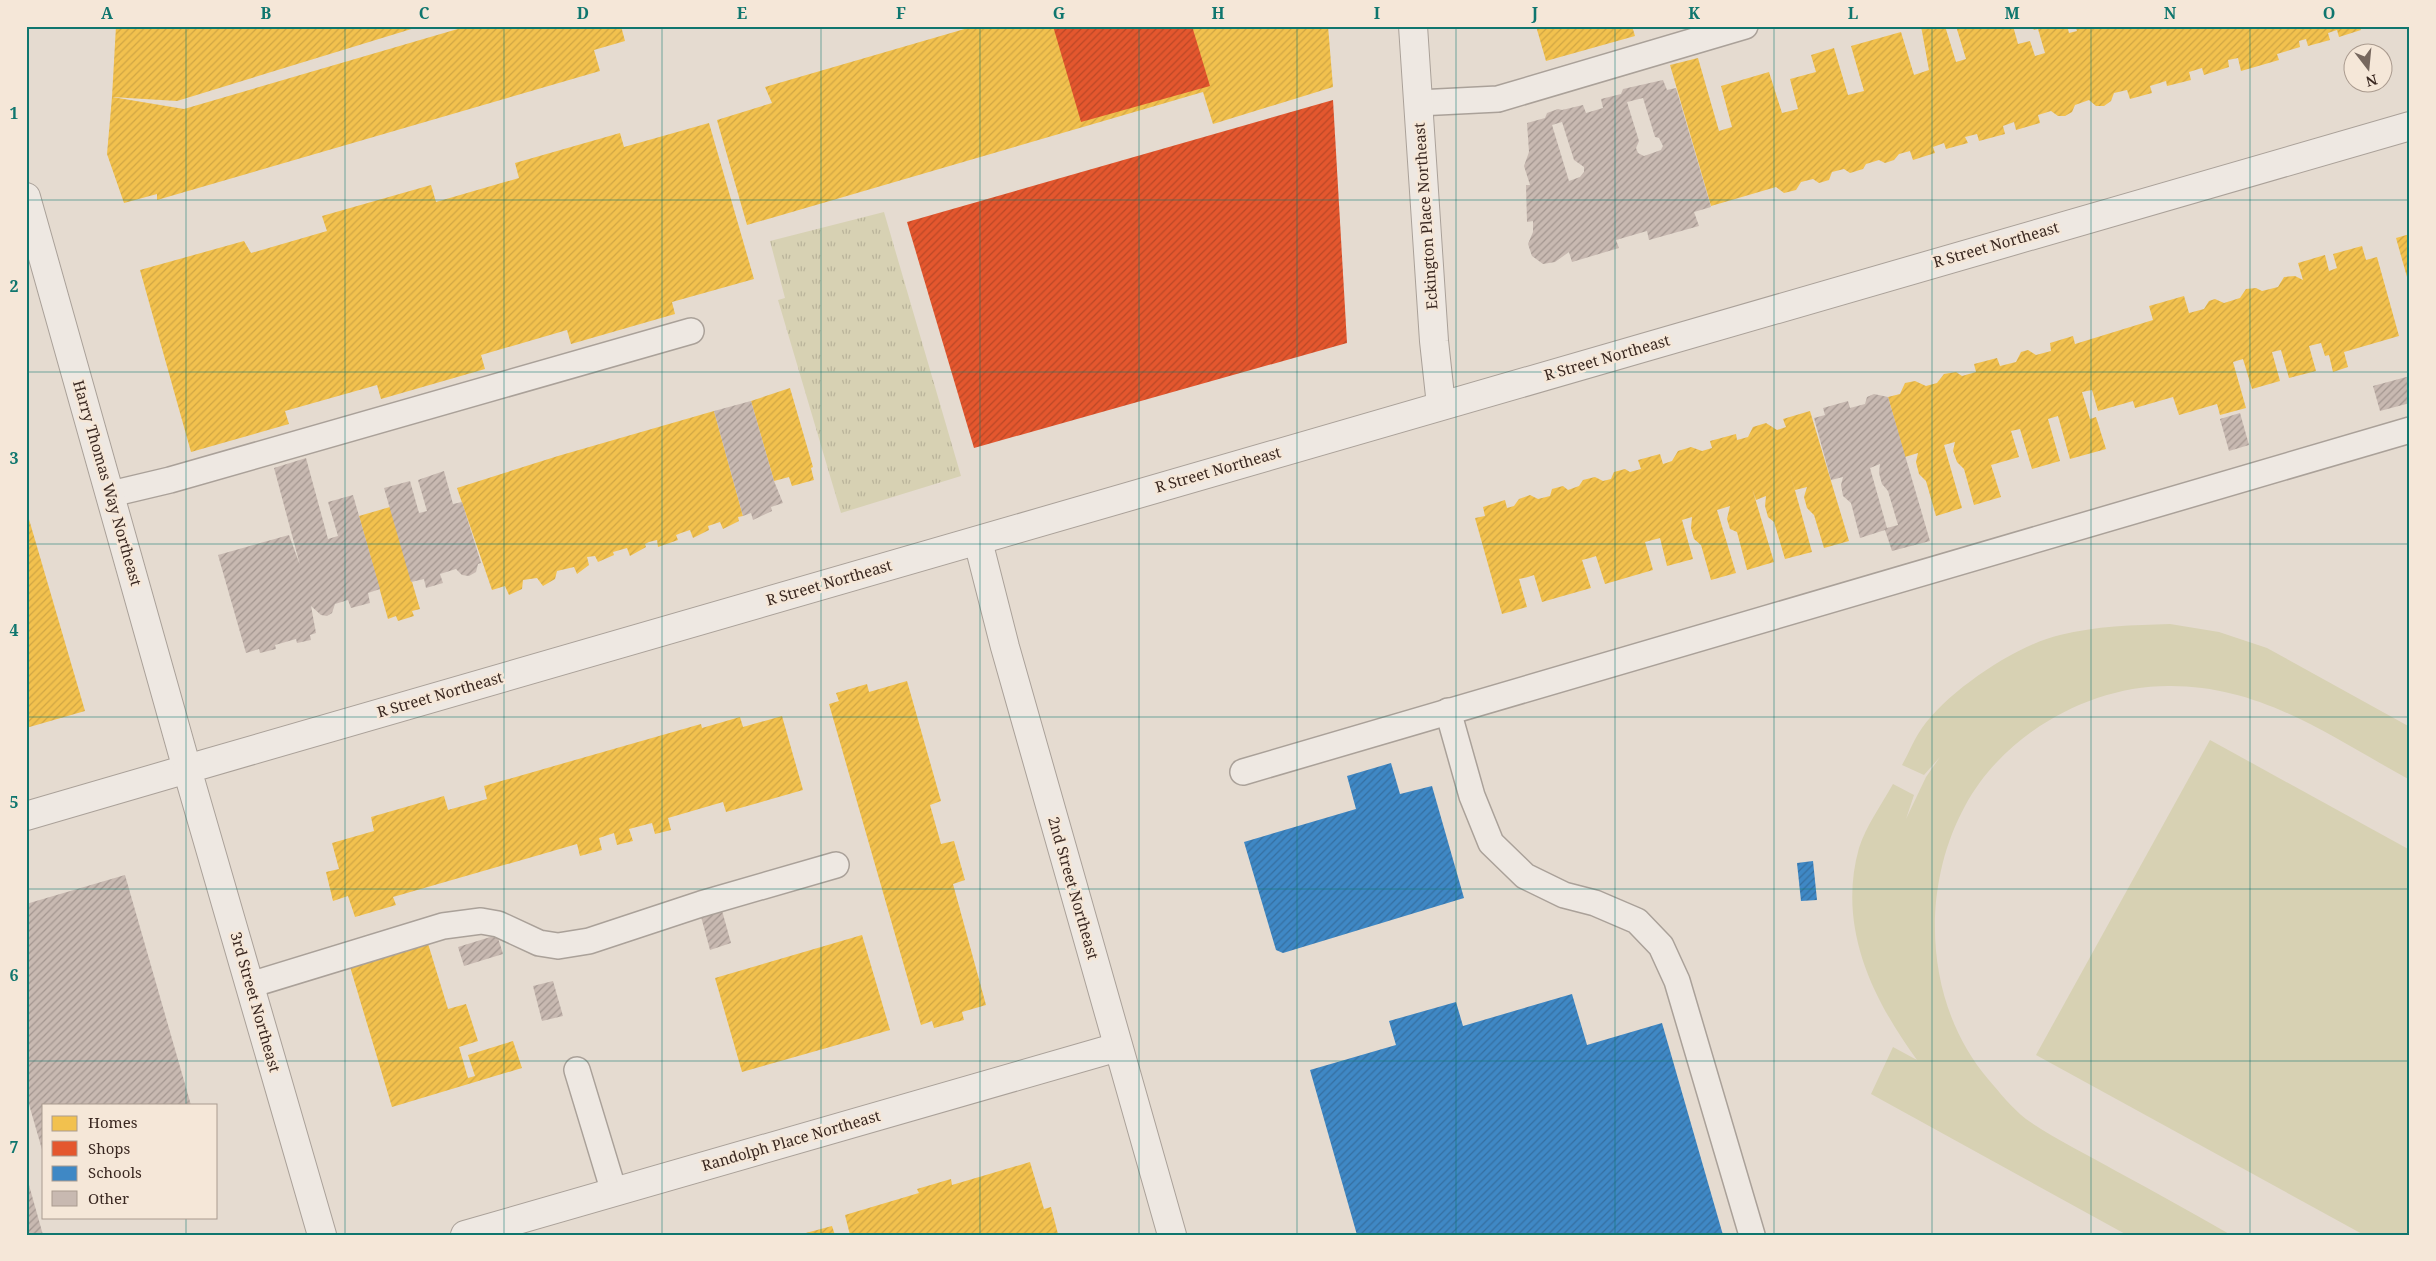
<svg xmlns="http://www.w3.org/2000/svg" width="2436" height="1261" font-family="'Noto Serif',serif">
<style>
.grass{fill:url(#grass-tufts)}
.green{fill:#d7d1b3}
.homes{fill:url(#homes-hatch)}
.shops{fill:url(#shops-hatch)}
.schools{fill:url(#schools-hatch)}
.building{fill:url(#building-hatch);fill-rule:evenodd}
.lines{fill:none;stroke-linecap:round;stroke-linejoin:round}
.service-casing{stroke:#aaa199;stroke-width:28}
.minor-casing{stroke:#aaa199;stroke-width:30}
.tertiary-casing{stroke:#aaa199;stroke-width:30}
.service{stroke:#eee8e2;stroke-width:25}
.minor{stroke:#eee8e2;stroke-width:28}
.tertiary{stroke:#eee8e2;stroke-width:28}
.grid{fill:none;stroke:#0f766e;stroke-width:1;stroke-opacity:0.55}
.labels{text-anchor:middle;stroke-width:5;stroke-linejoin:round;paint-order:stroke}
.street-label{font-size:15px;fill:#3a2821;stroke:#f5e7d8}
.neatline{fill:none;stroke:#0f766e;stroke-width:2}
.grid-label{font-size:16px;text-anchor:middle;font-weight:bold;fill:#0f766e}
</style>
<defs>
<pattern id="grass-tufts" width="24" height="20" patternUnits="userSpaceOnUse" patternTransform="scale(1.25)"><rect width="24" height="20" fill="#d7d1b3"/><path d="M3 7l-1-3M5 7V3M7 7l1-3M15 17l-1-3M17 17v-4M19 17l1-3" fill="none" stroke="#b9b39a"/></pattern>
<pattern id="homes-hatch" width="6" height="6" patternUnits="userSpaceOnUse" patternTransform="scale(1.25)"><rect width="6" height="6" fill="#f2c14e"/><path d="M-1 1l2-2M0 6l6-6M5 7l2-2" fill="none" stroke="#d0a644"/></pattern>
<pattern id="shops-hatch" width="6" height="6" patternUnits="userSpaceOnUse" patternTransform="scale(1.25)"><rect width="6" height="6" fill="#e4572e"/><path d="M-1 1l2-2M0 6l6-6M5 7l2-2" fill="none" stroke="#ba4827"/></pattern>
<pattern id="schools-hatch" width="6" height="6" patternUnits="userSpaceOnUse" patternTransform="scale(1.25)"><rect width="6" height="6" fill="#3f88c5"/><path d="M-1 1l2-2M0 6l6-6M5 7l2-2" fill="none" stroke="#366fa0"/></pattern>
<pattern id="building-hatch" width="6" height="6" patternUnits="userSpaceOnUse" patternTransform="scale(1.25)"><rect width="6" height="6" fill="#c8b9b1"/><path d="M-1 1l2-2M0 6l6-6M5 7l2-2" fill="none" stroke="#a39690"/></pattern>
</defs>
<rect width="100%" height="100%" fill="#e5dbd0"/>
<path class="grass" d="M884 212 961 476 841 513 778 300 785 298 770 241Z"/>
<g class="green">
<path d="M2170 624 2219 632 2267 648 2410 727V780C2331 737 2262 685 2168 686 2088 686 2003 735 1965 806 1919 890 1925 1005 1988 1079 2000 1093 2012 1108 2026 1119 2054 1139 2087 1154 2116 1171 2155 1192 2193 1213 2231 1235H2127L1871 1094 1893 1047 1917 1060C1872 998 1837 926 1859 848 1866 826 1882 804 1893 784L1914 795 1906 819 1926 777 1940 757 1924 775 1902 765C1909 753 1914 739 1922 728 1948 691 2016 645 2060 635 2096 626 2133 625 2170 624Z"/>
<path d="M2210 740 2410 850V1235H2364L2036 1055Z"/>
</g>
<g class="homes">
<path d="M116 26H418V27L177 101 112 97Z"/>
<path d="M468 26H621L625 41 594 50 600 71 157 200V194L124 203 107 154 112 97 184 109Z"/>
<path d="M975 26H1328L1333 87 1213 124 1203 92 747 225 717 120 772 103 765 87Z"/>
<path d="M1536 26H1632L1635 36 1546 61Z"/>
<path d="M1921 26H1945L1956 62 1966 59 1956 26H2013L2018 44 2030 41 2035 56 2045 53 2038 29 2034 30 2032 26H2067L2069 33 2077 31 2075 26H2360L2361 30 2339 37 2337 30 2328 33 2330 40 2308 46 2306 39 2299 41 2300 47 2277 54 2279 60 2241 71 2238 58 2228 60 2229 67 2204 75 2202 68 2189 72 2191 80 2167 86 2166 81 2150 86 2152 93 2130 99 2127 90 2114 93 2111 101 2104 106H2096L2089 100 2075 105 2072 112 2065 116H2058L2051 111 2038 115 2040 123 2016 130 2014 122 2003 126 2005 134 1979 141 1977 134 1965 137 1968 143 1946 149 1944 143 1933 147 1935 153 1913 160 1910 151 1899 154 1894 160 1885 163 1879 160 1866 164 1863 169 1850 173 1844 169 1832 172 1829 180 1819 183 1813 179 1801 182 1796 190 1784 193 1776 187 1711 206 1670 65 1698 58 1719 131 1732 127 1721 86 1769 72 1782 113 1798 109 1790 79 1816 72 1811 55 1834 48 1848 95 1864 91 1851 46 1901 32 1914 75 1929 70Z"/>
<path d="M709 123 754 279 672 302 675 314 571 344 567 330 481 355 485 369 381 399 377 385 285 411 289 424 191 452 140 270 244 241 251 253 327 231 322 216 431 185 436 202 519 178 515 163 620 133 624 147Z"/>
<path d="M2410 234V284H2409L2396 238Z"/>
<path d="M2362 246 2366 260 2377 257 2399 336 2344 352 2348 367 2333 372 2329 355 2325 356 2321 343 2309 346 2316 371 2289 378 2281 350 2272 352 2280 381 2252 389 2243 359 2233 362 2246 408 2220 415 2217 404 2179 415 2173 397 2135 408 2133 401 2098 411 2092 390 2082 392 2090 419 2096 417 2106 449 2070 459 2058 416 2048 419 2060 461 2032 469 2020 429 2011 431 2019 457 1991 465 2001 497 1974 505 1964 469 1957 462 1953 451 1955 442 1944 445 1962 508 1936 516 1926 481 1919 474 1916 462 1918 453 1905 457 1888 397 1900 394 1905 383 1915 381 1926 386 1937 383 1944 374 1956 372 1962 376 1976 372 1974 364 1997 358 2000 366 2016 362 2021 352 2028 350 2036 355 2051 351 2050 343 2073 336 2075 344 2153 320 2149 306 2184 296 2189 313 2204 309 2209 301 2215 299 2224 303 2240 298 2246 289 2256 288 2262 291 2278 287 2284 277 2295 276 2303 280 2298 263 2325 255 2329 271 2337 268 2333 254Z"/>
<path d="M790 388 813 467 811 468 814 480 792 486 789 477 774 481 751 401Z"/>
<path d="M714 411 743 516 738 517 739 521 723 529 720 522 708 526 709 530 693 538 690 530 681 533 676 535 678 540 658 547 657 540 649 542 645 544 646 547 630 556 627 548 613 552 614 555 598 562 595 556 587 557 589 565 577 574 574 567 557 571 555 579 543 586 537 578 523 580 522 589 509 595 505 586 492 590 457 488 558 456Z"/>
<path d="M1810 411 1849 541 1824 548 1814 515 1807 508 1804 497 1807 487 1795 490 1788 465 1812 552 1785 559 1774 522 1768 517 1765 506 1766 496 1756 500 1752 488 1774 562 1747 570 1737 532 1730 529 1727 519 1730 506 1717 510 1736 573 1711 580 1701 545 1694 539 1691 528 1692 517 1682 520 1693 559 1667 566 1660 538 1645 542 1653 570 1605 584 1596 556 1590 558 1582 560 1591 588 1542 602 1534 575 1528 577 1519 579 1527 607 1502 614 1475 518 1485 516 1483 507 1505 500 1507 508 1514 506 1519 499 1530 495 1538 499 1550 496 1552 489 1563 486 1568 490 1579 486 1583 480 1595 477 1603 481 1611 479 1614 472 1625 469 1630 472 1641 469 1638 460 1660 454 1663 464 1672 461 1678 451 1691 447 1702 451 1712 448 1710 441 1736 434 1737 440 1748 437 1753 427 1766 423 1777 430 1786 427 1783 419Z"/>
<path d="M390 507 420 609 412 611 414 616 398 621 396 616 388 619 359 516Z"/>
<path d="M26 509 85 711 26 728Z"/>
<path d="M907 681 941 801 930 805 941 844 954 841 965 880 953 884 986 1005 962 1012 964 1020 934 1028 932 1021 921 1025 829 704 839 701 836 693 867 684 869 692Z"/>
<path d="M782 716 803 790 726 812 723 802 668 818 671 830 655 834 652 823 629 829 633 841 617 845 614 833 599 838 602 850 580 856 577 844 393 897 396 905 355 917 348 896 333 901 326 872 339 869 332 843 374 831 371 817 444 796 448 810 487 799 484 786 701 724 702 728 740 717 743 727Z"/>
<path d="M862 935 890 1030 742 1072 715 978Z"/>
<path d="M426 937 448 1009 466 1004 478 1041 459 1047 468 1078 475 1076 468 1055 513 1041 522 1068 392 1107 348 960Z"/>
<path d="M1030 1162 1044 1209 1051 1207 1058 1234 850 1235 845 1215 919 1193 917 1189 951 1179 952 1185Z"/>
<path d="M832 1226 835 1235H802V1234Z"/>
</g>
<g class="shops">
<path d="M1053 26H1192L1210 86 1081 122Z"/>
<path d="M1333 100 1347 343 974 448 907 222Z"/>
</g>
<g class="schools">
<path d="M1391 763 1400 794 1432 786 1464 898 1283 953 1276 950 1244 842 1356 809 1347 776Z"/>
<path d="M1813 861 1817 900 1801 901 1797 863Z"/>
<path d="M1572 994 1587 1045 1662 1023 1723 1235H1357L1310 1070 1396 1045 1389 1021 1456 1002 1463 1026Z"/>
</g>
<g class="building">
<path d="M1663 80 1667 90 1676 88 1711 207 1694 212 1699 226 1649 240 1647 231 1616 240 1619 248 1572 262 1569 252 1555 262 1543 264 1532 256 1528 244 1533 232V221L1527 222 1526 185H1530L1524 166 1529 152 1527 123 1545 118 1547 113 1558 109 1562 110 1583 105 1586 113 1603 108 1601 99 1621 94 1623 89ZM1643 98 1655 137 1659 138 1663 146 1661 150 1644 156 1638 153 1636 148 1639 141 1627 102ZM1562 122 1574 160 1584 167V172L1580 177 1569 181 1552 125Z"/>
<path d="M2410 376V403L2380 411 2373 386Z"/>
<path d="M1874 394 1888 397 1930 541 1892 551 1885 530 1860 538 1851 503 1843 496 1841 485 1843 477 1831 480 1814 418 1825 415 1823 408 1848 401 1850 408 1865 404 1867 397ZM1880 464 1879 473 1882 484 1888 491 1898 525 1887 528 1870 468Z"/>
<path d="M751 401 774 481 783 503 771 507 772 511 753 520 751 513 743 516 714 411Z"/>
<path d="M2240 413 2249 445 2229 451 2220 419Z"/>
<path d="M306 458 328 539 338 536 328 502 353 495 380 589 368 593 370 603 351 608 348 600 335 604 332 613 327 616 321 615 311 606 316 633 310 635 311 640 297 643 296 639 275 645 276 649 260 653 259 649 246 653 218 555 289 535 300 565 274 468Z"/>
<path d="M444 471 453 504 462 502 481 563 478 564 476 572 469 576 462 575 456 569 440 574 443 583 426 588 424 579 411 582 384 488 410 481 419 513 427 511 418 480Z"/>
<path d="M125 875 191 1105H44L43 1153 26 1094V904Z"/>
<path d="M721 907 731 943 710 950 700 913Z"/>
<path d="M497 935 503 954 464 966 458 947Z"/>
<path d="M553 981 563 1016 542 1021 533 986Z"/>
<path d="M27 1178 43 1235H26Z"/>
</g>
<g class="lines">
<g class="service-casing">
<g id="service">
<path d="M1418 103 1498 99 1745 26"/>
<path d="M111 494 170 480 691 331"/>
<path d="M1448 711 1472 796 1491 843 1525 876 1564 895 1595 903 1637 921 1661 946 1677 981 1752 1235"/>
<path d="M1243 772 2410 430"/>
<path d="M250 985 443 926 481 921 498 924 539 943 558 946 589 941 701 904 836 865"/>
<path d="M577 1070 614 1192"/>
</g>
</g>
<g class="minor-casing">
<g id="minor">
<path d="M26 197 187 769 26 816"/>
<path d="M465 1235 1118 1047"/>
</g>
</g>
<g class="tertiary-casing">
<g id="tertiary">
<path d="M1413 26 1434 341 1441 405"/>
<path d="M978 541 1005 647 1172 1235"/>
<path d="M322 1235 187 769 2410 126"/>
</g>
</g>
<use href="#service" class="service"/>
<use href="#minor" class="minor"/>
<use href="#tertiary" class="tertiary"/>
</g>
<path class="grid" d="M186 26V1105M345 26V1235M504 26V1235M662 26V1235M821 26V1235M980 26V1235M1139 26V1235M1297 26V1235M1456 26V1235M1615 26V1235M1774 26V1235M1932 26V1235M2091 26V1235M2250 26V1235M26 200H2410M26 372H2410M26 544H2410M26 717H2410M26 889H2410M26 1061H2410M186 1217V1235"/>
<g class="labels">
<g class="street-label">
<text transform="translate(1426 216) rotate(-94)" y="5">Eckington Place Northeast</text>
<text transform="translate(1996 245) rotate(-16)" y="5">R Street Northeast</text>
<text transform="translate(1607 358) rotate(-16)" y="5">R Street Northeast</text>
<text transform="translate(1218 470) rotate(-16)" y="5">R Street Northeast</text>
<text transform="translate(107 483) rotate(74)" y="5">Harry Thomas Way Northeast</text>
<text transform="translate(829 583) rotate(-16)" y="5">R Street Northeast</text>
<text transform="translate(440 695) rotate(-16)" y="5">R Street Northeast</text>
<text transform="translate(1073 888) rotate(74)" y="5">2nd Street Northeast</text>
<text transform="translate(255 1002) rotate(74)" y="5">3rd Street Northeast</text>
<text transform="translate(791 1141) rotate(-16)" y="5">Randolph Place Northeast</text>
</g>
</g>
<rect width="2436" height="1261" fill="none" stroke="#f5e7d8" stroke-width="55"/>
<rect x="42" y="1104" width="175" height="115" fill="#f5e7d8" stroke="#aa9b8f"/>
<rect x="52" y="1116" width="25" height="15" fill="#f2c14e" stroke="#aa9b8f"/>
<text x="88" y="1128" font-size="15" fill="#3a2821">Homes</text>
<rect x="52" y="1141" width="25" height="15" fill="#e4572e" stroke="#aa9b8f"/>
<text x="88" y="1154" font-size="15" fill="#3a2821">Shops</text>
<rect x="52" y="1166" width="25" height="15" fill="#3f88c5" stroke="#aa9b8f"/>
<text x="88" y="1178" font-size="15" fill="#3a2821">Schools</text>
<rect x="52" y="1191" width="25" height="15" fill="#c8b9b1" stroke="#aa9b8f"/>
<text x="88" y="1204" font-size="15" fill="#3a2821">Other</text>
<g transform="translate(2368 68) rotate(164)"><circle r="24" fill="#f5e7d8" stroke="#aa9b8f"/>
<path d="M0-4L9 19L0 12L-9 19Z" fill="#76675e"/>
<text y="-8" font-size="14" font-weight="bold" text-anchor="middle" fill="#3a2821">N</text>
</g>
<rect x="28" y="28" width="2380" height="1206" class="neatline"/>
<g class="grid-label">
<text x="107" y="19">A</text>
<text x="266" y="19">B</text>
<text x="424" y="19">C</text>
<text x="583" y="19">D</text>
<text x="742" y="19">E</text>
<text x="901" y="19">F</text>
<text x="1059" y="19">G</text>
<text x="1218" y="19">H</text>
<text x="1377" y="19">I</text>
<text x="1535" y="19">J</text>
<text x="1694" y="19">K</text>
<text x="1853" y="19">L</text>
<text x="2012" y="19">M</text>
<text x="2170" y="19">N</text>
<text x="2329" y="19">O</text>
<text x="14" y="119">1</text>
<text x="14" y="292">2</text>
<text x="14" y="464">3</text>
<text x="14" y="636">4</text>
<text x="14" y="808">5</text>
<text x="14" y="981">6</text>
<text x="14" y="1153">7</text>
</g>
</svg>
